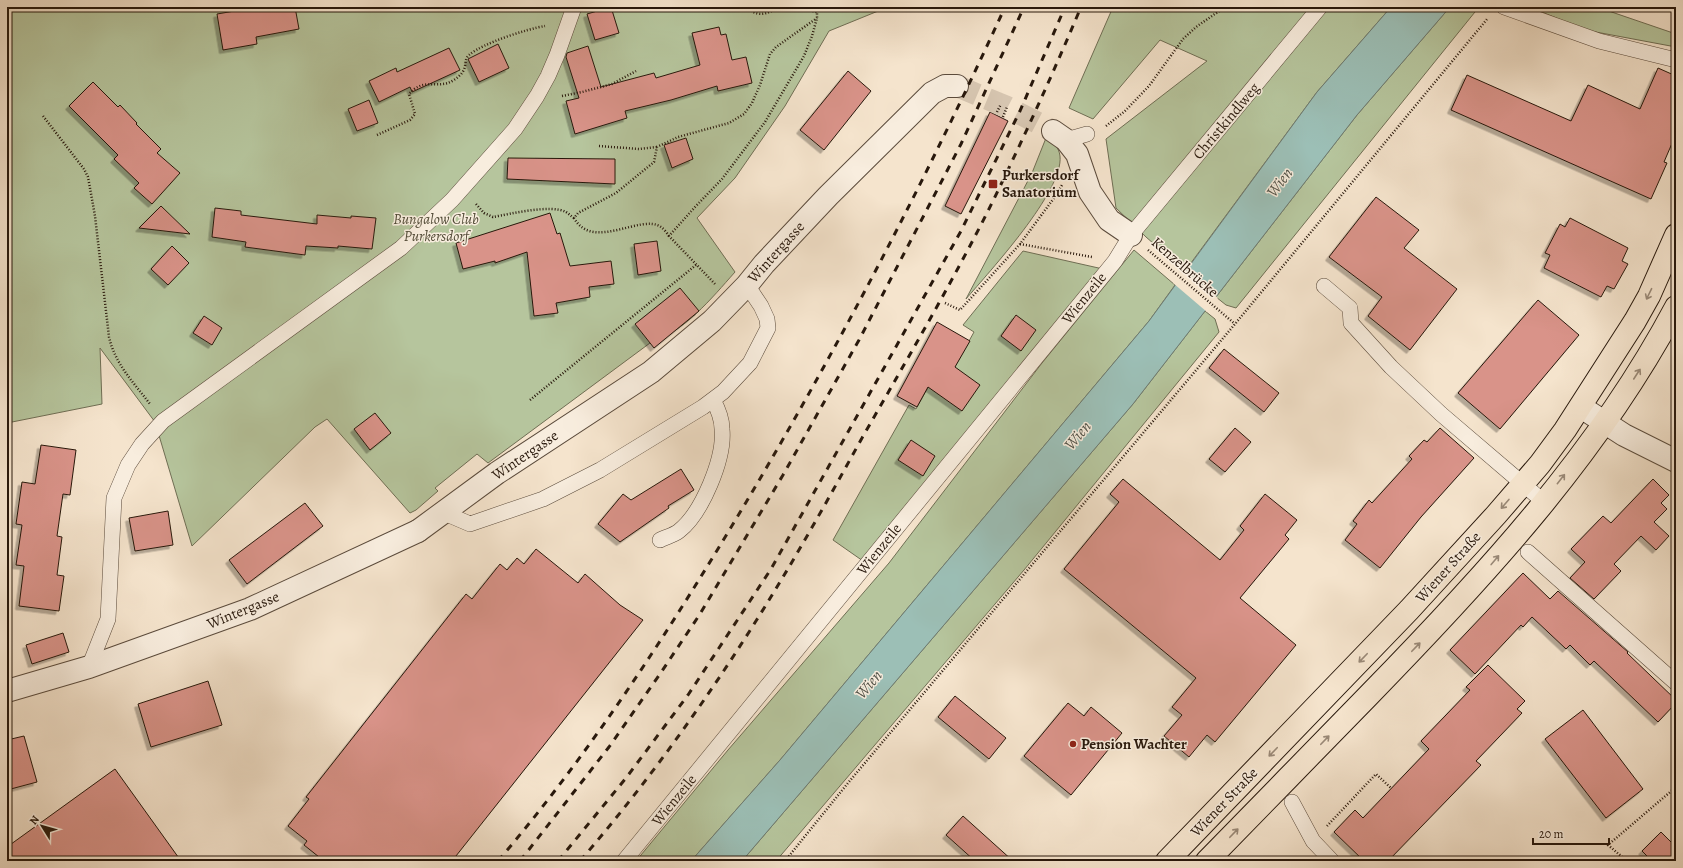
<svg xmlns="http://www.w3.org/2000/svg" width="1683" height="868" font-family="Alegreya,serif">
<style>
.green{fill:#b6c59d;stroke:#6f6e54}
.water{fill:#9cbfb6;stroke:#6e7c72}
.pier{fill:#f5e4cd}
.building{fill:#d99389;stroke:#28180c;filter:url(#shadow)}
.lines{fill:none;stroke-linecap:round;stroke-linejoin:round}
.minor-tunnel{stroke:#d6c5b0;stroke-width:22;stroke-dasharray:22 11;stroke-linecap:butt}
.service-casing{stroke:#5b4b3c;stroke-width:16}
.minor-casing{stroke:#5b4b3c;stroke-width:24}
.tertiary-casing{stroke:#5b4b3c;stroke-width:24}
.primary-casing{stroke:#28180c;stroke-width:24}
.path{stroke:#28180c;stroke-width:2.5;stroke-dasharray:1 2;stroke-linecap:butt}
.service{stroke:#f8edde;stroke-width:15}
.minor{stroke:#f8edde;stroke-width:22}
.tertiary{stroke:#f8edde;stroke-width:22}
.primary{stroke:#f5e4cd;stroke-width:22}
.rail{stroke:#28180c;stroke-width:3;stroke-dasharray:7 7;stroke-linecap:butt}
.oneway{stroke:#998876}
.poi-dot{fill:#8f2418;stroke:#f8edde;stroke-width:1.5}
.labels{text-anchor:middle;stroke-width:3;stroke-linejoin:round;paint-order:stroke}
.street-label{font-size:15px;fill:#28180c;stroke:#f8edde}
.poi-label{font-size:15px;font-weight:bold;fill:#28180c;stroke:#f8edde;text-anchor:start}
.park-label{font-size:15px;font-style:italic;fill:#534c38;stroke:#f8edde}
.water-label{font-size:16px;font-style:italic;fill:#515248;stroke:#f8edde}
</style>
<defs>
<filter id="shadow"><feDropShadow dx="-3.5" dy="3.5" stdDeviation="0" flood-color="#0004"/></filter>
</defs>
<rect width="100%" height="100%" fill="#f5e4cd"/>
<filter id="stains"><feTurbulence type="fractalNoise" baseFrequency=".005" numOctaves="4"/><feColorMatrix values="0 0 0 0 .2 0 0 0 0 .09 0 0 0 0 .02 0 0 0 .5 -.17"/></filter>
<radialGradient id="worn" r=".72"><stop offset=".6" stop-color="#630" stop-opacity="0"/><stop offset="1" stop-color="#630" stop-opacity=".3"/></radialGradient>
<g class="green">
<path d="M7 7H888L829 31 785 106 735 178 697 218 735 272C711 299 685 331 650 343L488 463 477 454 435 488 438 491 416 510 410 513 327 419 315 427 192 546 155 422 100 348 102 404 7 423Z"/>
<path d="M1113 7H1391L1317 92 1185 271 1146 237 1116 208 1106 139 1207 61 1160 40 1093 119 1069 108Z"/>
<path d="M1450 7H1479L1236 308 1226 305 1216 297 1357 115Z"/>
<path d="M1530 7H1597L1676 34V47L1585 30Z"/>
<path d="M1046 138C1053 143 1059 147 1060 156 1064 191 989 272 966 299L1032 173Z"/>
<path d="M1134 250 1175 285 1149 321 780 760 691 861H636L728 750 889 563 1042 363Z"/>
<path d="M1023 251 1103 269 863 561 833 540 909 405 916 409 941 364 953 370 974 332 963 325Z"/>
<path d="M1205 311 1215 319 1219 332 1024 570 776 861H742L1133 404Z"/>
</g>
<path class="water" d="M1391 7H1450L1357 115 1133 404 742 861H691L780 760 1149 321 1317 92Z"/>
<path class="pier" d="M1184 269 1218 298 1207 312 1173 283Z"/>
<g class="building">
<path d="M258 7H295L299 29 256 37 257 44 223 50 217 14Z"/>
<path d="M611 7 619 33 595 40 587 14Z"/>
<path d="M719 27 721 35 726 34 732 60 746 57 752 83 718 91 717 86 671 100 625 111 627 118 575 134 566 101 579 98 566 57 567 53 588 46 601 87 654 73 656 78 700 65 692 33Z"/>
<path d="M498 44 509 68 479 82 468 59Z"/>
<path d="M449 48 460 70 412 92 410 87 379 102 369 81 396 68 397 72Z"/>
<path d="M1658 68 1676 76V134L1664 162 1667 163 1651 199 1451 110 1467 75 1571 121 1588 85 1640 109Z"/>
<path d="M848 71 871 91 824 150 800 130Z"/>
<path d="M93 82 118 107 120 105 137 123 136 124 161 149 157 153 180 173 152 204 134 188 139 183 114 159 118 155 69 106Z"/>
<path d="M369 100 378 123 357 131 348 109Z"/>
<path d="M990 112 1008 121 961 214 945 206Z"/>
<path d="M686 138 693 159 672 168 664 145Z"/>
<path d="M508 158 615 159V184L507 179Z"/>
<path d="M1376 197 1419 230 1404 248 1457 289 1410 350 1368 316 1382 297 1329 257Z"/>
<path d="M161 206 190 234 139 228Z"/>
<path d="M215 208 241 211V215L317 224V215L351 218V216L376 218 372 249 338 246V248L306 246 305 255 245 247 246 242 212 237Z"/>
<path d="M550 213 557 234 560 233 570 266 611 261 614 284 589 287 590 297 556 303 558 313 534 316 527 252 495 263V261L463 269 456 243Z"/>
<path d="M1570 218 1628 248 1622 261 1628 264 1614 289 1607 286 1601 297 1544 268 1550 255 1545 253 1560 224 1565 227Z"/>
<path d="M657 241 661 271 638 275 634 244Z"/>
<path d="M172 246 189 263 168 285 151 269Z"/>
<path d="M680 288 699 311 654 348 635 324Z"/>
<path d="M1538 300 1579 335 1500 429 1458 393Z"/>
<path d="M1016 315 1036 330 1021 351 1001 336Z"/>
<path d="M204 316 222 328 212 345 193 333Z"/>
<path d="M937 322 970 341 955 367 980 385 962 411 928 387 917 407 897 396Z"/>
<path d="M1224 349 1279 393 1264 412 1209 368Z"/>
<path d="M375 413 391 433 370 450 354 429Z"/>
<path d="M1235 428 1251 442 1225 472 1209 459Z"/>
<path d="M1440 428 1474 458 1421 517 1380 568 1345 540 1357 524 1353 521 1369 500 1372 503 1412 459 1409 456 1424 440 1427 442Z"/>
<path d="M911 440 935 456 923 476 898 460Z"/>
<path d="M41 445 76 450 70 495 63 494 57 536 62 537 57 575 64 576 59 611 19 606 24 566 16 565 22 525 16 524 22 482 35 484Z"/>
<path d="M681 469 694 490 668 506 669 508 620 542 598 524 623 494 631 500Z"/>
<path d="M1123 479 1220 560 1244 530 1240 526 1265 494 1297 520 1285 535 1289 539 1240 598 1296 645 1215 742 1207 735 1189 757 1164 736 1182 715 1172 707 1196 678 1064 569 1119 502 1110 494Z"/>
<path d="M1653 479 1669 495 1661 503 1667 509 1654 522 1669 536 1656 550 1641 536 1614 564 1621 571 1594 599 1570 578 1585 562 1571 549 1603 516 1611 523Z"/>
<path d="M305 503 323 526 247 584 229 560Z"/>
<path d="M168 511 173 545 135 551 129 518Z"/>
<path d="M536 549 578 583 585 574 620 605 643 620 452 861H324L304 845 307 841 288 826 309 799 306 797 466 594 472 599 500 564 507 570 517 558 524 564Z"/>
<path d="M1523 573 1550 599 1558 591 1628 652 1627 653 1676 700V703L1658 722 1594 661 1590 665 1570 645 1566 649 1532 617 1523 627 1521 625 1475 674 1450 650Z"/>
<path d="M63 633 69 652 32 664 26 645Z"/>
<path d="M1488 665 1525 701 1517 709 1522 713 1476 761 1481 765 1388 861H1364L1334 832 1355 810 1363 818 1429 749 1421 741 1470 690 1466 687Z"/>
<path d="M208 681 222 725 151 747 138 704Z"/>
<path d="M955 696 1006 738 989 759 938 717Z"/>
<path d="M1068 703 1084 716 1091 707 1122 733 1071 795 1024 756Z"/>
<path d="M1583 710 1643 789 1606 818 1545 739Z"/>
<path d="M24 736 37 782 7 790V740Z"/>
<path d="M115 769 181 861H7V847Z"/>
<path d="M963 816 1013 861H975L946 835Z"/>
<path d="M1661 832 1676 847V861H1652L1642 851Z"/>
</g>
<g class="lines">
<path class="minor-tunnel" d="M957 86 1007 107 1053 131"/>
<g class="service-casing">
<g id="service">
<path d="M1504 7 1599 41 1676 60"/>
<path d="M1066 140 1087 134"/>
<path d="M1324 286 1350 308 1351 323 1391 367 1441 414 1544 502"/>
<path d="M442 512 470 524 543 499 600 470 703 407 723 392 750 363 768 328 767 319 761 306 747 285"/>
<path d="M660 540C666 537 674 535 679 531 702 513 725 458 722 429 722 419 718 409 713 400"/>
<path d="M1528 552 1676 683"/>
<path d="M89 667 108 619 114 498 128 465 142 444 163 421 401 248 452 200 515 129 537 96 548 76 557 55 574 7"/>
<path d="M1292 802 1313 841 1332 861"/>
<path d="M624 861 1115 261 1131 235 1320 7"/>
</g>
</g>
<g class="minor-casing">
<g id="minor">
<path d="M1053 131 1066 140 1077 154 1090 192 1109 220 1131 235"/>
<path d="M1581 407 1624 435 1676 461"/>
<path d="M418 531 497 473 651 372 712 321 747 285 764 264 828 196 932 93 945 86H957"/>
</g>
</g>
<g class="tertiary-casing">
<path id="tertiary" d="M7 691 89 667 250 609 418 531"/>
</g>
<g class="primary-casing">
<g id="primary">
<path d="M1167 861 1409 610 1496 515 1540 464 1565 430 1635 321 1649 296 1676 235"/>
<path d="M1207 861C1261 806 1314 751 1368 696 1483 578 1598 454 1676 307"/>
</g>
</g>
<g class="path">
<path d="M746 7C764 22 769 8 786 7"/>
<path d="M792 7 817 12"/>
<path d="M562 96 582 92 612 84 636 71"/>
<path d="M997 112 1001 104"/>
<path d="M43 116 84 169 88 177 95 216 109 337C115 364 134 383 150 404"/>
<path d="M1003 117 1007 107"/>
<path d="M1106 126 1125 111 1149 86 1183 39 1196 27 1225 7"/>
<path d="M377 135 410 120 415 114 409 94C422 79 434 87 448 83 455 80 464 74 465 66 466 62 465 59 469 55 483 43 527 29 545 26"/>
<path d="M599 146 639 149 657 147"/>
<path d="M476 204 484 213 493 217C510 214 551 204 566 212 569 214 571 216 574 218"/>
<path d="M669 236C667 233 664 229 661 227 641 213 593 252 574 218L578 213 616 193 654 162 657 147 678 137 729 123 744 114 752 103 760 85 770 54 776 47 817 18"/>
<path d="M1020 244 1092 257"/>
<path d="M1148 250 1235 324"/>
<path d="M715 284 669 236 695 207 722 179 765 122 804 56 812 36 817 18V7"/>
<path d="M945 303 960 310 1020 244 1057 194 1062 185"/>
<path d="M530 400 696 265"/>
<path d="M1327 826 1376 774 1391 788"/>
<path d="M785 861 848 783 1235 324 1488 18"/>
<path d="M1627 861 1608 845 1676 787"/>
</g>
<use href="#service" class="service"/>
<use href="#minor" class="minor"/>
<use href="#tertiary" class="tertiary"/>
<use href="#primary" class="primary"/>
<g class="rail">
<path d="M498 861C592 751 671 628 745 504 841 343 927 177 1005 7"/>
<path d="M520 861 609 747 660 674 700 614 783 475 859 340 961 144 1024 7"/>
<path d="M558 861 626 778 688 695 771 569 961 231 1020 111 1065 7"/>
<path d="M580 861C656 773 723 677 783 577 810 532 836 485 862 438 905 363 949 288 988 211 1021 144 1052 76 1081 7"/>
</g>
</g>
<defs><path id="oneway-shaft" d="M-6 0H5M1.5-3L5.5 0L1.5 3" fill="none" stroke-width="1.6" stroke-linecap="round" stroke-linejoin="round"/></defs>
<g class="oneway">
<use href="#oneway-shaft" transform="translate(1649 294) rotate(116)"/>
<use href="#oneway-shaft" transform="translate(1637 374) rotate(-57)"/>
<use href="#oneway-shaft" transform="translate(1561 479) rotate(-52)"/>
<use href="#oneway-shaft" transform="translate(1505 504) rotate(131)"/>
<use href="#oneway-shaft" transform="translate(1495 560) rotate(-50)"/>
<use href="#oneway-shaft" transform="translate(1416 647) rotate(-46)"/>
<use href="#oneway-shaft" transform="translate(1363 658) rotate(134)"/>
<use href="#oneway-shaft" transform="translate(1325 740) rotate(-46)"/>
<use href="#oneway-shaft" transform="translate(1273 752) rotate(134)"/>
<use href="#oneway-shaft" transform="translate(1234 833) rotate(-46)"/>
</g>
<g class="poi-dot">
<rect x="988" y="179" width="10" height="10" rx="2"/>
<circle cx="1073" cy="744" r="4"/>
</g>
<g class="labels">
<g class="street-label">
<text transform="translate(1226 121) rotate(-50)" y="5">Christkindlweg</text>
<text transform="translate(776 252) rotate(-48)" y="5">Wintergasse</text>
<text transform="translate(1185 267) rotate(41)" y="5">Kenzelbrücke</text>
<text transform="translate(1084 298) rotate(-51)" y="5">Wienzeile</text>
<text transform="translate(525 455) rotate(-34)" y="5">Wintergasse</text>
<text transform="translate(879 549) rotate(-51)" y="5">Wienzeile</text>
<text transform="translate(1448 567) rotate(-48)" y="5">Wiener Straße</text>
<text transform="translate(243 610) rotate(-22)" y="5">Wintergasse</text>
<text transform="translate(674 800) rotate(-51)" y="5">Wienzeile</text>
<text transform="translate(1224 802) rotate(-46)" y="5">Wiener Straße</text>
</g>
<g class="poi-label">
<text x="1002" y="180">Purkersdorf<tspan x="1002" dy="17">Sanatorium</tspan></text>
<text x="1081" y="749">Pension Wachter</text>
</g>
<g class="park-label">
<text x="436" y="224">Bungalow Club<tspan x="436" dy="17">Purkersdorf</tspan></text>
</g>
<g class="water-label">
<text transform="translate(1279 182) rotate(-53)" y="6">Wien</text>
<text transform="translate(1077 435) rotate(-50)" y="6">Wien</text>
<text transform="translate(868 684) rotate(-50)" y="6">Wien</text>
</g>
</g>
<rect width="1683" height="868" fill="none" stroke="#f5e4cd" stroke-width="24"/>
<rect x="8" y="8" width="1667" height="852" fill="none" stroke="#28180c" stroke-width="2"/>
<rect x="12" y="12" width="1659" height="844" fill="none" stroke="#28180c"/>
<g transform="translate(42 826) rotate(307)" stroke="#f8edde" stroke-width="3" paint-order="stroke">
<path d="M0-3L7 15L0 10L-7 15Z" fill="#28180c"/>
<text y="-6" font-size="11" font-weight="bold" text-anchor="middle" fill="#28180c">N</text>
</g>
<path d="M1533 838v6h76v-6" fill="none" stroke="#28180c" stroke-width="2"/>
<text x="1539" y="838" font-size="12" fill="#28180c" stroke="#f8edde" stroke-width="3" paint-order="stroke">20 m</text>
<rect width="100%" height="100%" filter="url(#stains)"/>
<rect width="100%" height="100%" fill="url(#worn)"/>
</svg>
